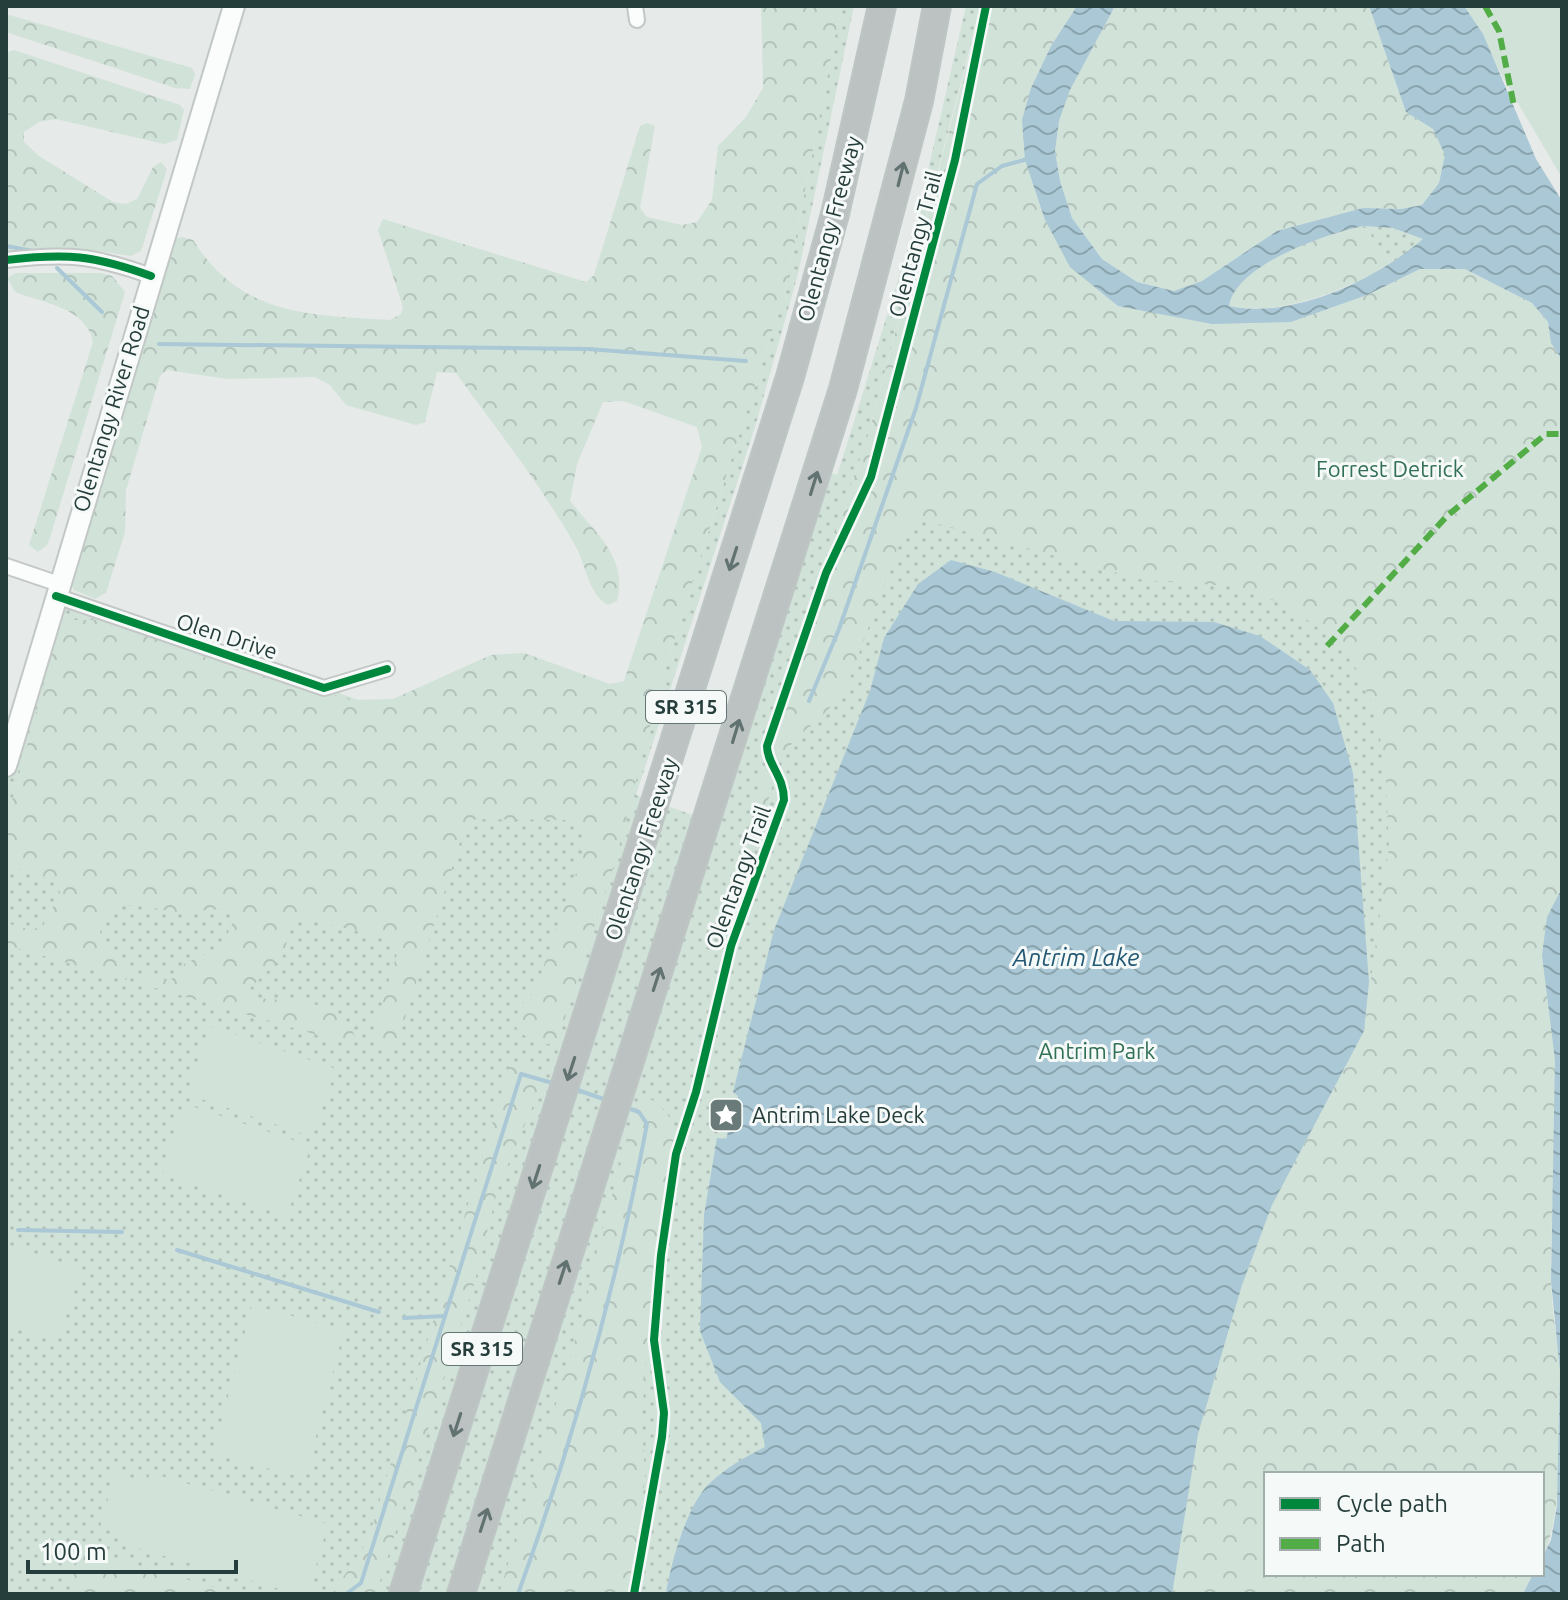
<svg xmlns="http://www.w3.org/2000/svg" width="1568" height="1600" font-family="Ubuntu,sans-serif">
<style>
.green{fill:url(#green-dots)}
.forest{fill:url(#forest-crowns)}
.pitch{fill:#d1e2d9}
.water{fill:url(#water-waves);fill-rule:evenodd}
.lines{fill:none;stroke-linecap:round;stroke-linejoin:round}
.stream{stroke:#aac8d5;stroke-width:4}
.street-casing{stroke:#c3c7c6;stroke-width:18}
.secondary-casing{stroke:#c2c8c6;stroke-width:24}
.highway-casing{stroke:#bec6c5;stroke-width:30}
.street{stroke:#fbfcfc;stroke-width:14}
.secondary{stroke:#fbfcfc;stroke-width:20}
.highway{stroke:#bcc2c2;stroke-width:26}
.quiet{stroke:#53ad46;stroke-width:6;stroke-dasharray:12 6;stroke-linecap:butt}
.cycleway-casing{stroke:#f5f9f8;stroke-width:13}
.cycleway{stroke:#00873e;stroke-width:8}
.oneway{stroke:#617271}
.labels{text-anchor:middle;stroke-width:6;stroke-linejoin:round;paint-order:stroke}
.shield{fill:#f5f9f8;stroke:#637574;stroke-width:2}
.shield-label{font-size:20px;font-weight:bold;fill:#253d3b}
.street-label{font-size:22px;fill:#253d3b;stroke:#f5f9f8}
.park-label{font-size:22px;fill:#327055;stroke:#f5f9f8}
.poi-label{font-size:22px;fill:#253d3b;stroke:#f5f9f8;text-anchor:start}
.water-label{font-size:24px;font-style:italic;fill:#235874;stroke:#f5f9f8}
</style>
<defs>
<pattern id="green-dots" width="8" height="8" patternUnits="userSpaceOnUse" patternTransform="scale(2)"><rect width="8" height="8" fill="#d1e2d9"/><path d="M2 2h.1M6 6h.1" fill="none" stroke="#b3c3bb" stroke-width="1.8" stroke-linecap="round"/></pattern>
<pattern id="forest-crowns" width="20" height="18" patternUnits="userSpaceOnUse" patternTransform="scale(2)"><rect width="20" height="18" fill="#d1e2d9"/><path d="M2 6a3 3 0 1 1 6 0M12 15a3 3 0 1 1 6 0" fill="none" stroke="#b3c3bb"/></pattern>
<pattern id="water-waves" width="16" height="10" patternUnits="userSpaceOnUse" patternTransform="scale(2)"><rect width="16" height="10" fill="#aac8d5"/><path d="M0 5q4-4 8 0t8 0" fill="none" stroke="#8aa4ae"/></pattern>
</defs>
<rect width="100%" height="100%" fill="#e6eae9"/>
<g class="green">
<path d="M841 6H854L798 274 755 427 636 795 707 820 818 468 837 475 847 444 916 222 966 6H981L865 447 852 480 1368 357 1562 888 1547 917 1555 1060 1542 1558V1474H1266V1574H1533L1523 1594H6V766L56 596 632 794 664 672 786 287Z"/>
<path d="M1364 226 1393 228 1424 239 1392 265Z"/>
</g>
<g class="forest">
<path d="M761 6H841L786 287 664 672 615 862 558 1040C540 1051 526 1038 513 1024L521 1005 535 991 589 836 585 827 564 820 476 819 465 826 397 1044 385 1050 371 1040 397 954 396 946 381 936 301 919 292 922 283 956 249 989 252 996 257 998C292 1002 347 998 356 1041L345 1043 145 985 142 979 149 974 168 980 181 975 184 964 222 946 232 924 230 911C212 907 196 913 179 912 151 911 105 888 100 934L129 973 126 980 6 945V923L31 930 43 926 60 894 59 886 52 880 6 865V823L57 636 72 620H99L350 700 393 699 491 655 524 653 610 684 624 681 702 447 697 427 623 401 603 402 577 464 570 501C596 534 628 557 617 601L608 605C588 594 587 567 576 547 542 486 497 430 456 373L437 372 425 422 416 425 346 405 330 385 315 377 227 379 167 370 160 376 126 490 125 532 106 593 95 599 74 590 70 581 176 239 182 237 193 240C241 316 308 315 390 320L401 314 403 307 378 230 383 219 586 282 594 275 640 126 647 123 655 126 640 208 647 217 682 225 697 222 712 200 718 146 746 117 763 88Z"/>
<path d="M982 6H1077L1051 46 1031 88 1070 267 1291 322 1367 295 1420 269H1465L1532 303 1548 322 1551 343 1562 360V888C1528 952 1551 993 1555 1059 1560 1131 1550 1205 1551 1277 1551 1307 1557 1337 1560 1367 1564 1411 1562 1522 1542 1558V1474H1266V1574H1533L1523 1594H1172L1198 1434 1242 1285 1272 1205 1364 1031 1389 847 1385 761 1373 706 1358 671 1335 640 1285 604 1229 586 1143 580 923 520 905 527 846 689C828 716 796 732 780 760L746 876 740 880V865L768 757 842 546 834 528 865 447Z"/>
<path d="M1115 6H1369L1406 112 1433 129 1446 155 1439 183 1422 205 1401 209 1363 208 1277 231 1202 281 1174 291 1137 282 1102 259 1072 218 1060 181 1055 151 1059 121 1070 90Z"/>
<path d="M6 14 192 68 195 74 190 89 175 88 6 32Z"/>
<path d="M14 50 180 105 184 110 177 140 164 144 56 119 39 122 24 132V142L39 156 113 202 126 204 137 199 153 167 161 162 167 169 141 251 131 256 98 251H6V53Z"/>
<path d="M1364 226 1392 265C1343 289 1285 317 1228 306 1236 264 1327 233 1364 226Z"/>
<path d="M16 273H101L112 276 125 292 48 544 38 552 29 545 93 342C87 308 44 303 15 292L7 278Z"/>
<path d="M517 1062 534 1068 545 1077 498 1188 474 1284 376 1594H332L368 1540 509 1067Z"/>
<path d="M639 1097C663 1098 675 1121 675 1142L648 1328 642 1418 645 1479 629 1594H499L587 1301 592 1268Z"/>
<path d="M84 1550 238 1594H74L72 1572Z"/>
</g>
<g class="pitch">
<path d="M1461 6H1562V178Z"/>
<path d="M211 1026 336 1069 312 1137 187 1094Z"/>
<path d="M185 1104 311 1146 287 1216 162 1173Z"/>
<path d="M6 1244 81 1269 57 1342 6 1326Z"/>
<path d="M252 1305 344 1330 305 1478 213 1454Z"/>
<path d="M115 1473 147 1482 150 1473 328 1524 308 1594H297L129 1546 131 1537 100 1528Z"/>
</g>
<g class="water">
<path d="M1077 6H1115L1070 90 1059 121 1055 151 1060 181 1072 218 1102 259 1137 282 1174 291 1202 281 1277 231 1363 208 1401 209 1422 205 1439 183 1445 155 1433 129 1406 112 1369 6H1464L1483 34 1536 159 1562 201V360L1551 343 1548 322 1532 303 1465 269H1420L1367 295 1291 322 1212 324 1118 306 1070 267 1045 220 1025 160 1022 120 1031 88 1051 46ZM1364 226 1393 228 1423 239C1377 279 1292 320 1229 306 1236 264 1328 233 1364 226Z"/>
<path d="M951 560 995 572 1114 621 1214 622 1260 636 1310 670 1333 703 1353 773 1369 982 1364 1031 1272 1205 1242 1285 1198 1434 1172 1594H666C670 1565 687 1506 708 1485 725 1468 745 1457 765 1447L761 1423 720 1382 700 1331 704 1215 717 1138 726 1139 738 1096 733 1092 774 930 870 691 884 638 918 584Z"/>
<path d="M1562 888V1594H1523L1533 1574H1542V1558L1551 1540 1557 1505 1560 1372 1551 1281 1555 1060 1542 955 1547 917Z"/>
</g>
<g class="lines">
<g class="stream">
<path d="M6 246 33 251"/>
<path d="M57 268 102 312"/>
<path d="M159 344 588 349 746 361"/>
<path d="M809 701 839 629 916 408 977 184 1002 166 1028 159"/>
<path d="M572 1088 609 1101"/>
<path d="M18 1230 122 1232"/>
<path d="M177 1250 379 1312"/>
<path d="M404 1318 445 1316 521 1074 556 1084"/>
<path d="M346 1594 361 1583 445 1316"/>
<path d="M518 1594C573 1442 617 1283 647 1124L639 1112 625 1107"/>
</g>
<g class="street-casing">
<g id="street">
<path d="M635 6 637 20"/>
<path d="M6 260C67 253 93 255 151 276"/>
<path d="M6 566 59 584"/>
<path d="M56 596 324 688 387 669"/>
</g>
</g>
<g class="secondary-casing">
<path id="secondary" d="M6 766 234 6"/>
</g>
<g class="highway-casing">
<g id="highway">
<path d="M403 1594 790 377 835 214 882 6"/>
<path d="M461 1594 843 389 919 101 937 6"/>
</g>
</g>
<use href="#street" class="street"/>
<use href="#secondary" class="secondary"/>
<use href="#highway" class="highway"/>
<g class="quiet">
<path d="M1485 6 1499 31 1514 106"/>
<path d="M1327 646 1447 516 1546 434H1562"/>
</g>
<g class="cycleway-casing">
<g id="cycleway">
<path d="M6 260C67 253 93 255 151 276"/>
<path d="M56 596 324 688 387 669"/>
<path d="M634 1594 662 1437 664 1413 654 1340 661 1255 676 1154 696 1092 731 946 784 800C784 776 767 764 767 746L826 573 871 477 955 160 986 6"/>
</g>
</g>
<use href="#cycleway" class="cycleway"/>
</g>
<defs><path id="oneway-shaft" d="M-6 0H5M1.5-3L5.5 0L1.5 3" fill="none" stroke-width="1.6" stroke-linecap="round" stroke-linejoin="round" transform="scale(2)"/></defs>
<g class="oneway">
<use href="#oneway-shaft" transform="translate(901 174) rotate(-76)"/>
<use href="#oneway-shaft" transform="translate(814 483) rotate(-73)"/>
<use href="#oneway-shaft" transform="translate(733 559) rotate(108)"/>
<use href="#oneway-shaft" transform="translate(736 731) rotate(-73)"/>
<use href="#oneway-shaft" transform="translate(657 979) rotate(-72)"/>
<use href="#oneway-shaft" transform="translate(571 1069) rotate(108)"/>
<use href="#oneway-shaft" transform="translate(536 1177) rotate(108)"/>
<use href="#oneway-shaft" transform="translate(563 1272) rotate(-72)"/>
<use href="#oneway-shaft" transform="translate(457 1425) rotate(108)"/>
<use href="#oneway-shaft" transform="translate(484 1520) rotate(-72)"/>
</g>
<defs>
<g id="sight-square" transform="scale(1.8)"><rect x="-9" y="-9" width="18" height="18" rx="4" fill="#697a78" stroke="#f5f9f8"/><path d="M0-6L1.8-2.2L6-1.7L2.9 1.2L3.7 5.4L0 3.3L-3.7 5.4L-2.9 1.2L-6-1.7L-1.8-2.2Z" fill="#fff"/></g>
</defs>
<g fill-rule="evenodd">
<use href="#sight-square" x="726" y="1115"/>
</g>
<g class="labels">
<g class="shield">
<rect x="646" y="691" width="80" height="32" rx="6"/>
<rect x="442" y="1333" width="80" height="32" rx="6"/>
</g>
<g class="shield-label">
<text x="686" y="714">SR 315</text>
<text x="482" y="1356">SR 315</text>
</g>
<g class="street-label">
<text transform="translate(829 229) rotate(-75)" y="8">Olentangy Freeway</text>
<text transform="translate(915 244) rotate(-75)" y="8">Olentangy Trail</text>
<text transform="translate(111 409) rotate(-73)" y="8">Olentangy River Road</text>
<text transform="translate(227 636) rotate(18)" y="8">Olen Drive</text>
<text transform="translate(641 849) rotate(-72)" y="8">Olentangy Freeway</text>
<text transform="translate(738 877) rotate(-70)" y="8">Olentangy Trail</text>
</g>
<g class="park-label">
<text x="1390" y="477">Forrest Detrick</text>
<text x="1097" y="1059">Antrim Park</text>
</g>
<g class="poi-label">
<text x="752" y="1123">Antrim Lake Deck</text>
</g>
<g class="water-label">
<text x="1076" y="966">Antrim Lake</text>
</g>
</g>
<rect width="1568" height="1600" fill="none" stroke="#253d3b" stroke-width="16"/>
<rect x="1264" y="1472" width="280" height="104" fill="#f5f9f8" stroke="#a2aeac" stroke-width="2"/>
<rect x="1280" y="1498" width="40" height="12" fill="#00873e" stroke="#a2aeac" stroke-width="2"/>
<text x="1336" y="1512" font-size="24" fill="#253d3b">Cycle path</text>
<rect x="1280" y="1538" width="40" height="12" fill="#53ad46" stroke="#a2aeac" stroke-width="2"/>
<text x="1336" y="1552" font-size="24" fill="#253d3b">Path</text>
<path d="M28 1560v12h208v-12" fill="none" stroke="#253d3b" stroke-width="4"/>
<text x="40" y="1560" font-size="24" fill="#253d3b" stroke="#f5f9f8" stroke-width="6" paint-order="stroke">100 m</text>
</svg>
